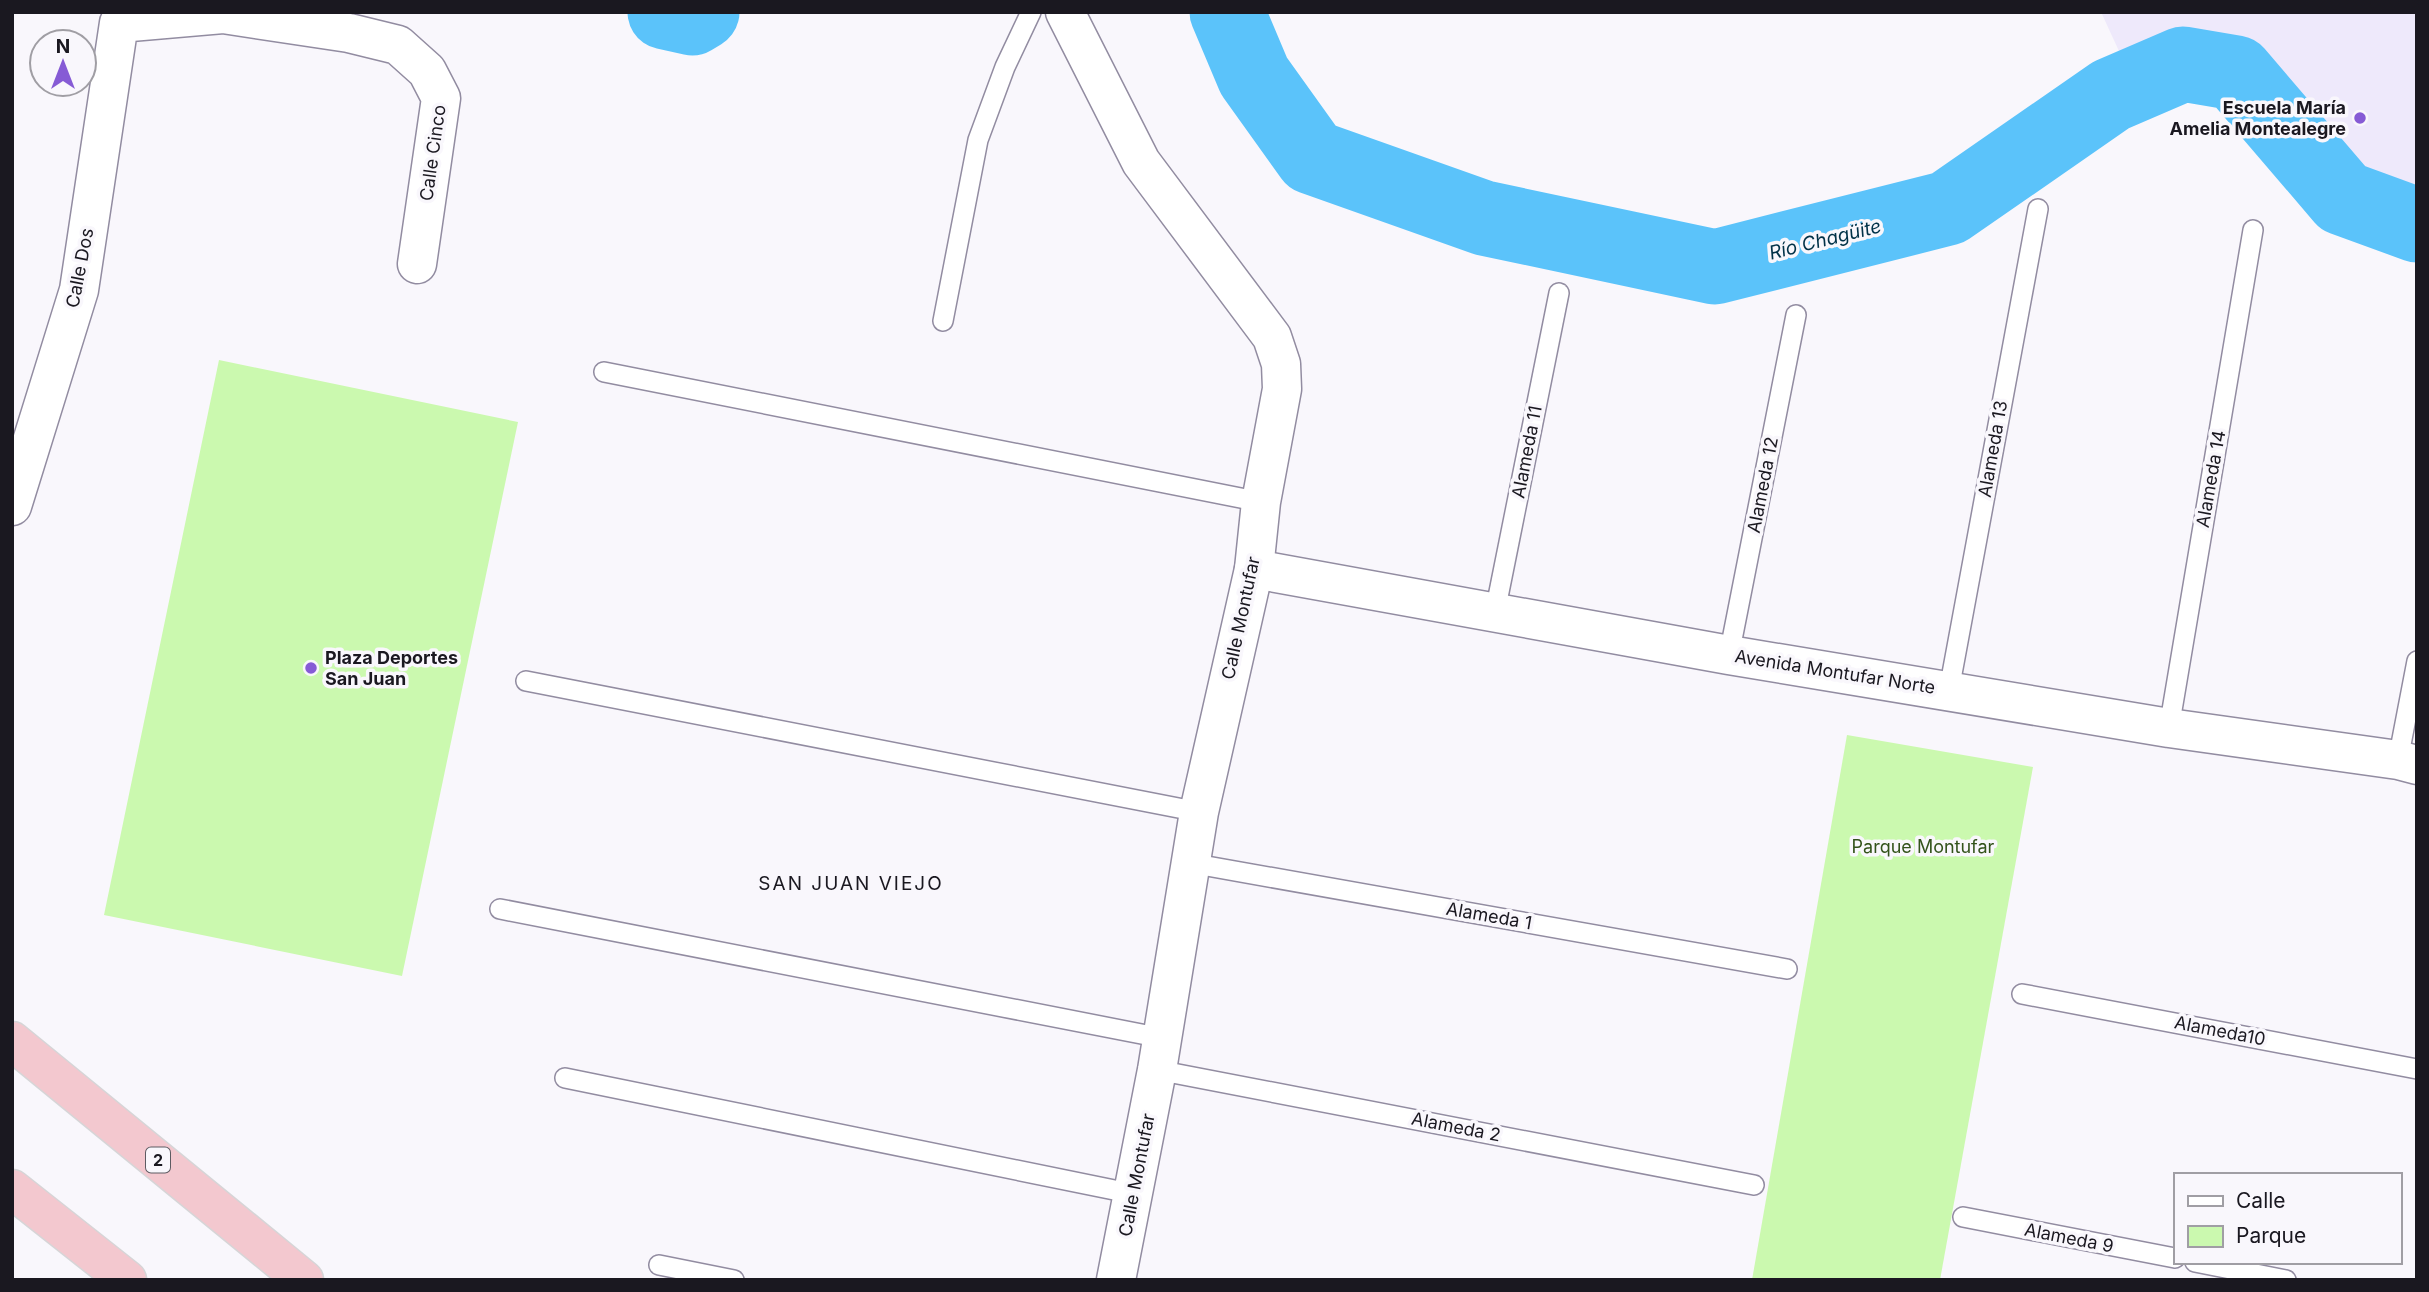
<svg xmlns="http://www.w3.org/2000/svg" width="2429" height="1292" font-family="Inter,sans-serif">
<style>
.built{fill:#eee9fb}
.green{fill:#cbf9af}
.lines{fill:none;stroke-linecap:round;stroke-linejoin:round}
.river{stroke:#5bc3fa;stroke-width:75}
.service-casing{stroke:#928ca1;stroke-width:22}
.minor-casing{stroke:#928ca1;stroke-width:41}
.trunk-casing{stroke:#d6d5d7;stroke-width:41}
.service{stroke:#fff;stroke-width:19}
.minor{stroke:#fff;stroke-width:38}
.trunk{stroke:#f3c8cf;stroke-width:38}
.poi-dot{fill:#865bd5;stroke:#f9f7fc;stroke-width:2.5}
.labels{text-anchor:middle;stroke-width:7;stroke-linejoin:round;paint-order:stroke}
.shield{fill:#f9f7fc;stroke:#5d5b62;stroke-width:2}
.shield-label{font-size:16px;font-weight:bold;fill:#1a1820}
.poi-label{font-size:18px;font-weight:bold;fill:#1a1820;stroke:#f9f7fc;text-anchor:end}
.street-label{font-size:18px;fill:#1a1820;stroke:#f9f7fc}
.park-label{font-size:18px;fill:#33531b;stroke:#f9f7fc}
.water-label{font-size:19px;font-style:italic;fill:#023248;stroke:#f9f7fc}
.neighbourhood-label{font-size:19px;letter-spacing:2px;fill:#1a1820;stroke:#f9f7fc}
</style>
<rect width="100%" height="100%" fill="#f9f7fc"/>
<path class="built" d="M2101 12H2417V192L2360 175 2242 57 2180 46 2124 62Z"/>
<g class="green">
<path d="M219 360 518 422 402 976 104 915Z"/>
<path d="M1847 735 2033 767 1940 1280H1752Z"/>
</g>
<g class="lines">
<g class="river">
<path d="M665 12 692 18 702 12"/>
<path d="M1227 12 1254 76 1312 157 1484 218 1715 267 1948 208 2111 95 2183 64 2236 73 2343 198 2417 225"/>
</g>
<g class="service-casing">
<g id="service">
<path d="M943 321 978 140 1005 67 1031 12"/>
<path d="M604 372 1261 502"/>
<path d="M1495 612 1559 293"/>
<path d="M1729 655 1796 315"/>
<path d="M526 681 1199 812"/>
<path d="M1949 690 2038 209"/>
<path d="M2169 728 2253 230"/>
<path d="M2398 760 2417 661"/>
<path d="M1190 863 1787 969"/>
<path d="M500 909 1162 1038"/>
<path d="M2022 994 2417 1069"/>
<path d="M1157 1070 1754 1185"/>
<path d="M565 1078 1134 1194"/>
<path d="M1963 1217 2175 1258"/>
<path d="M2195 1262 2286 1280"/>
<path d="M659 1265 734 1280"/>
</g>
</g>
<g class="minor-casing">
<g id="minor">
<path d="M1065 12 1141 162 1272 337 1281 364 1282 389 1261 502 1254 569 1199 812 1157 1070 1116 1280"/>
<path d="M12 506 79 290 119 23 223 14 349 33 398 45 427 71 441 98 417 264"/>
<path d="M1254 569 1729 655 2169 728 2398 760 2417 765"/>
</g>
</g>
<g class="trunk-casing">
<g id="trunk">
<path d="M12 1041 304 1280"/>
<path d="M12 1189 127 1280"/>
</g>
</g>
<use href="#service" class="service"/>
<use href="#minor" class="minor"/>
<use href="#trunk" class="trunk"/>
</g>
<g class="poi-dot">
<circle cx="2360" cy="118" r="7"/>
<circle cx="311" cy="668" r="7"/>
</g>
<g class="labels">
<rect class="shield" x="146" y="1147.5" width="24" height="25" rx="5"/>
<g class="shield-label">
<text x="158" y="1166">2</text>
</g>
<g class="poi-label">
<text x="2346" y="114">Escuela María<tspan x="2346" dy="21">Amelia Montealegre</tspan></text>
<text x="325" y="664" text-anchor="start">Plaza Deportes<tspan x="325" dy="21">San Juan</tspan></text>
</g>
<g class="street-label">
<text transform="translate(433 153) rotate(-82)" y="6">Calle Cinco</text>
<text transform="translate(80 268) rotate(-79)" y="6">Calle Dos</text>
<text transform="translate(1993 449) rotate(-80)" y="6">Alameda 13</text>
<text transform="translate(1527 452) rotate(-79)" y="6">Alameda 11</text>
<text transform="translate(2211 479) rotate(-80)" y="6">Alameda 14</text>
<text transform="translate(1763 485) rotate(-79)" y="6">Alameda 12</text>
<text transform="translate(1241 618) rotate(-78)" y="6">Calle Montufar</text>
<text transform="translate(1835 672) rotate(9)" y="6">Avenida Montufar Norte</text>
<text transform="translate(1489 916) rotate(10)" y="6">Alameda 1</text>
<text transform="translate(2220 1031) rotate(11)" y="6">Alameda10</text>
<text transform="translate(1456 1127) rotate(11)" y="6">Alameda 2</text>
<text transform="translate(1137 1175) rotate(-79)" y="6">Calle Montufar</text>
<text transform="translate(2069 1238) rotate(11)" y="6">Alameda 9</text>
</g>
<g class="park-label">
<text x="1923" y="853">Parque Montufar</text>
</g>
<g class="water-label">
<text transform="translate(1825 239) rotate(-14)" y="7">Río Chagüite</text>
</g>
<g class="neighbourhood-label">
<text x="851" y="890">SAN JUAN VIEJO</text>
</g>
</g>
<rect width="2429" height="1292" fill="none" stroke="#1a1820" stroke-width="28"/>
<rect x="2174" y="1173" width="228" height="91" fill="#f9f7fc" stroke="#a09ea4" stroke-width="2"/>
<rect x="2188" y="1196" width="35" height="10" fill="#ffffff" stroke="#a09ea4" stroke-width="2"/>
<text x="2236" y="1208" font-size="21" fill="#1a1820">Calle</text>
<rect x="2188" y="1226" width="35" height="21" fill="#cbf9af" stroke="#a09ea4" stroke-width="2"/>
<text x="2236" y="1243" font-size="21" fill="#1a1820">Parque</text>
<g transform="translate(63 63)"><circle r="33" fill="#f9f7fc" stroke="#a09ea4" stroke-width="2"/>
<path d="M0-5L12 26L0 18L-12 26Z" fill="#865bd5"/>
<text y="-10" font-size="19" font-weight="bold" text-anchor="middle" fill="#1a1820">N</text>
</g>
</svg>
